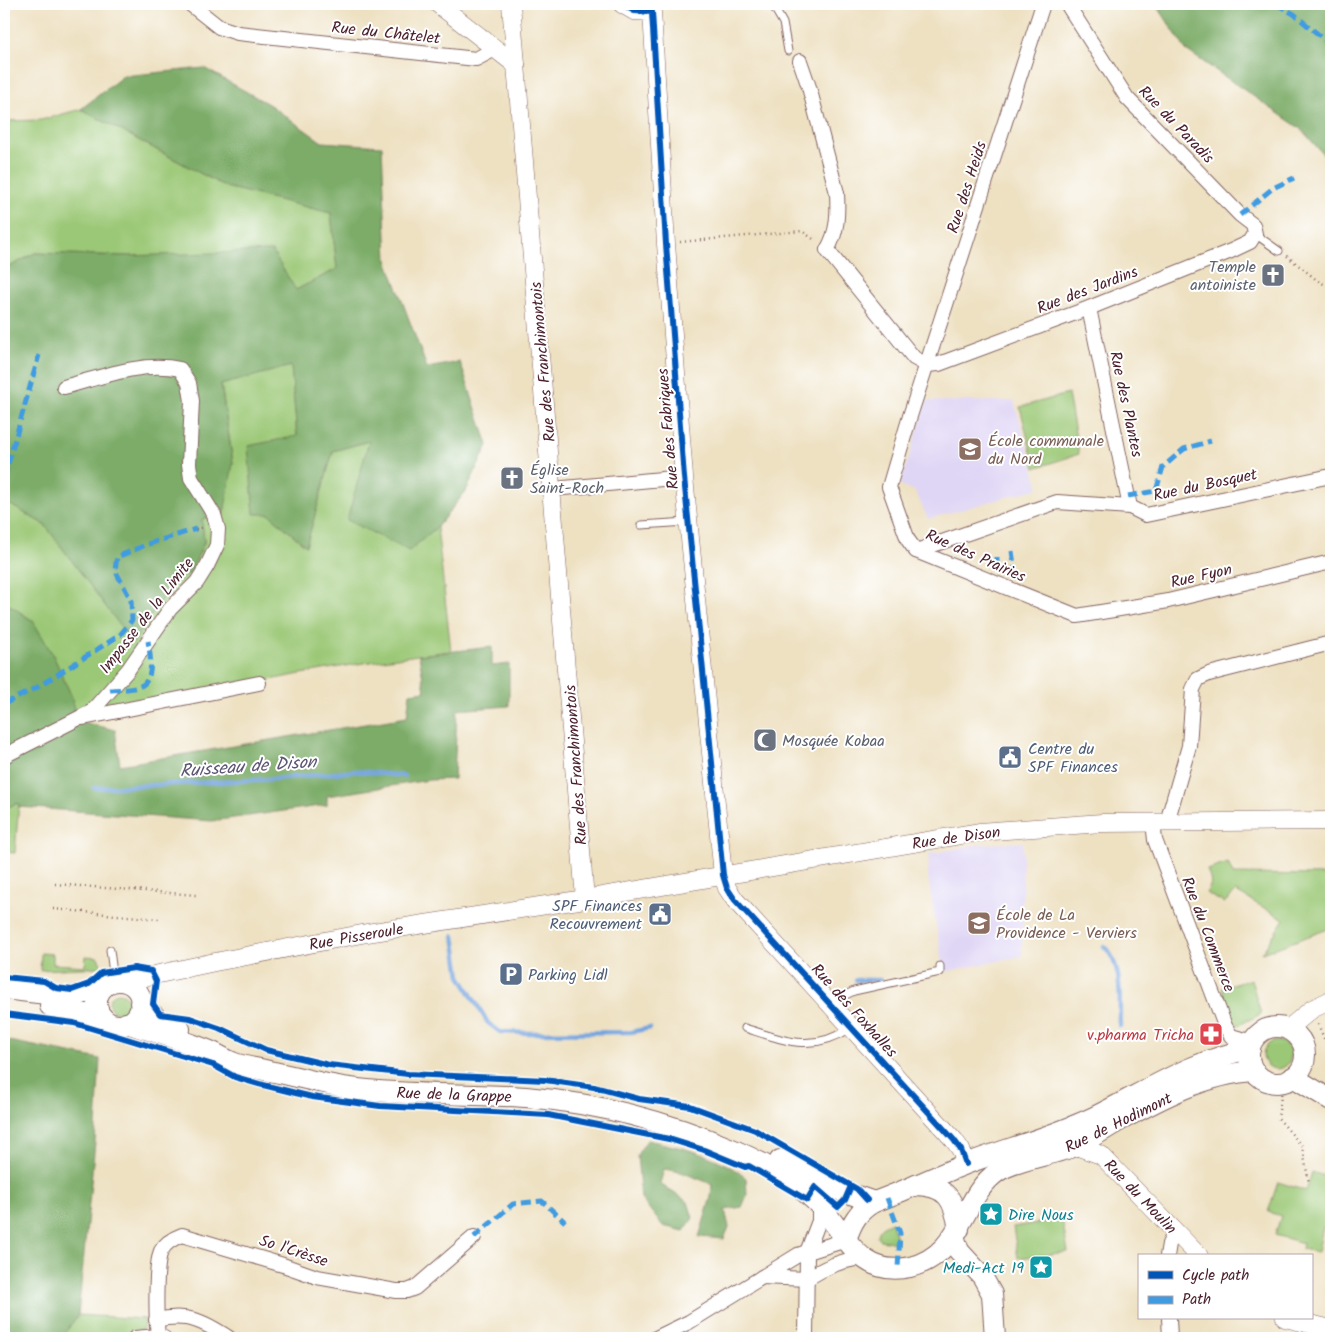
<svg xmlns="http://www.w3.org/2000/svg" width="1335" height="1342" font-family="Kalam,sans-serif">
<style>
.built{fill:#dfd5f5}
.green{fill:#9bc876;stroke:#727450}
.forest{fill:#7cac67;stroke:#636649}
.lines{fill:none;stroke-linecap:round;stroke-linejoin:round}
.stream{stroke:#74a4de;stroke-width:4.5}
.service-casing{stroke:#836360;stroke-width:9}
.minor-casing{stroke:#836360;stroke-width:16}
.tertiary-casing{stroke:#836360;stroke-width:19}
.secondary-casing{stroke:#836360;stroke-width:22}
.path{stroke:#836360;stroke-width:2.5;stroke-dasharray:1 4;stroke-linecap:butt}
.service{stroke:#fff;stroke-width:7}
.minor{stroke:#fff;stroke-width:14}
.tertiary{stroke:#fff;stroke-width:18}
.secondary{stroke:#fff;stroke-width:20}
.quiet{stroke:#409be1;stroke-width:5;stroke-dasharray:10 5;stroke-linecap:butt}
.cycleway-casing{stroke:#fff;stroke-width:9}
.cycleway{stroke:#0057b8;stroke-width:6}
.labels{text-anchor:middle;stroke-width:4;stroke-linejoin:round;paint-order:stroke}
.street-label{font-size:16px;fill:#4a1f2b;stroke:#fff}
.worship-label{font-size:16px;fill:#5b616d;stroke:#fff;text-anchor:start}
.education-label{font-size:16px;fill:#785e54;stroke:#fff;text-anchor:start}
.service-label{font-size:16px;fill:#4e5e75;stroke:#fff;text-anchor:start}
.health-label{font-size:16px;fill:#be3a42;stroke:#fff;text-anchor:end}
.culture-label{font-size:16px;fill:#0d838f;stroke:#fff;text-anchor:start}
.water-label{font-size:18px;font-style:italic;fill:#5b5473;stroke:#fff}
</style>
<rect width="100%" height="100%" fill="#fff"/>
<filter id="ink" filterUnits="userSpaceOnUse"><feTurbulence type="fractalNoise" baseFrequency=".02" numOctaves="2"/><feDisplacementMap in="SourceGraphic" scale="10" xChannelSelector="R" yChannelSelector="G"/><feConvolveMatrix kernelMatrix="1 2 1 2 8 2 1 2 1" color-interpolation-filters="sRGB"/></filter>
<filter id="wash" filterUnits="userSpaceOnUse"><feTurbulence type="fractalNoise" baseFrequency=".0096" numOctaves="4" result="noise"/><feDisplacementMap in="SourceGraphic" scale="20" xChannelSelector="R" yChannelSelector="G"/><feGaussianBlur stdDeviation="1.12" result="paint"/><feColorMatrix in="noise" values="0 0 0 0 0 0 0 0 0 0 0 0 0 0 0 0 0 1.4 0 .05"/><feComposite in="paint" operator="in"/></filter>
<g filter="url(#wash)">
<rect width="100%" height="100%" fill="#eee1c2"/>
<g class="built">
<path d="M927 401H1014L1039 488 928 519 915 491 900 485Z"/>
<path d="M1023 842 1022 956 944 972 928 877 929 854 980 844Z"/>
</g>
<g class="green">
<path d="M81 109 226 187 331 213 337 269 296 290 127 256 35 253 4 270V121L41 120Z"/>
<path d="M291 366 297 436 269 514 306 546 333 451 369 441 408 551 437 527 451 651C325 665 200 695 75 720L33 621 5 602 4 598V501L45 525 133 642 168 589 190 572 204 543 202 519 233 463 221 384Z"/>
<path d="M1068 394 1079 454 1035 468 1020 407Z"/>
<path d="M19 803 15 853 4 852V808Z"/>
<path d="M1228 863 1233 874 1331 875V928L1262 953 1284 919 1236 892 1224 903 1206 893C1213 884 1211 880 1207 870Z"/>
<path d="M41 953 53 954V964L85 966 86 956 98 957 102 967 40 970Z"/>
<path d="M1251 979 1261 1014 1239 1025 1234 1023 1222 988Z"/>
<circle cx="119" cy="1003" r="10"/>
<circle cx="1277" cy="1055" r="14"/>
<path d="M1312 1172 1331 1178V1228L1323 1227 1318 1252 1302 1249 1303 1243 1275 1235 1281 1216 1268 1212 1278 1182 1306 1191Z"/>
<path d="M1062 1219 1068 1252 1018 1258 1013 1227Z"/>
<path d="M892 1222 897 1243 880 1240 877 1236C878 1227 885 1225 892 1222Z"/>
<path d="M78 1315 145 1319 143 1329 115 1338H61Z"/>
</g>
<g class="forest">
<path d="M1156 4H1331V163L1301 129 1186 50Z"/>
<path d="M204 68 270 105 322 142 382 146 387 260 427 368 460 362 488 445 466 491 437 527 409 551 347 520 369 441 333 451 306 546 269 514H254L248 446 297 436 291 366 221 385 233 463 224 513 202 519 204 543 190 572 168 589 133 643 45 525 4 501V270L35 253 127 256 272 251 296 290 337 269 331 213 226 187 81 109 123 76Z"/>
<path d="M4 598 5 602 33 621 53 655 72 697 75 720 115 730 120 765 407 717 410 693 425 691 419 655 492 647V666L509 664V706L457 710 454 779 429 780 327 796V805L212 821 19 807V803L4 808Z"/>
<path d="M4 1040 100 1059 95 1142 78 1315 61 1338H4Z"/>
<path d="M647 1140C682 1148 717 1154 746 1178L747 1195 742 1207 725 1210 729 1227 724 1239 699 1237 711 1197 712 1184 681 1172 664 1169 660 1184 688 1202 693 1218 684 1231 663 1226 641 1199 637 1155Z"/>
</g>
<g class="lines">
<g class="stream">
<path d="M94 788 273 779 357 771 404 776"/>
<path d="M454 936 460 976 488 1023 500 1032 530 1033 631 1032 650 1028"/>
<path d="M1104 946C1124 966 1119 1000 1120 1026"/>
<path d="M856 980H880"/>
</g>
</g>
</g>
<g filter="url(#ink)">
<g class="lines">
<g class="service-casing">
<g id="service">
<path d="M772 4 783 23 788 51"/>
<path d="M1255 234 1279 251"/>
<path d="M641 525 688 522"/>
<path d="M110 950 114 981"/>
<path d="M829 1003 854 991 940 972V966"/>
<path d="M745 1028C786 1041 812 1053 851 1028"/>
</g>
</g>
<g class="minor-casing">
<g id="minor">
<path d="M190 4 219 27 238 33 476 59 495 49"/>
<path d="M1043 4 910 416 889 487 908 540 916 551 1077 616 1168 601 1331 562"/>
<path d="M800 61 809 87 837 193C838 213 838 232 827 250L914 358 927 365"/>
<path d="M1089 308 1130 507"/>
<path d="M927 365 939 364 1089 308 1231 251 1250 242 1255 234 1253 225 1240 215 1127 98 1067 4"/>
<path d="M553 489 684 477"/>
<path d="M916 551 1057 502 1130 507 1146 515 1331 476"/>
<path d="M83 718 259 683"/>
<path d="M4 756 91 712 128 670 170 609 197 582 207 566 217 545 218 529 214 515 191 478 189 464 192 401 189 383 180 369C141 361 102 377 64 387"/>
<path d="M1153 822 1155 840 1225 1026 1231 1036 1252 1042"/>
<path d="M1167 822 1189 746 1193 689 1198 679 1209 674 1331 643"/>
<path d="M1167 1256 1169 1244 1175 1232"/>
<path d="M762 1277 807 1279"/>
<path d="M807 1279C825 1267 840 1261 861 1258"/>
<path d="M1169 1318 1170 1338"/>
<path d="M156 1320C188 1313 203 1321 229 1338"/>
<path d="M158 1336C156 1319 155 1265 161 1251 165 1243 174 1238 182 1235L283 1265 317 1277 396 1291H407L415 1288 474 1237"/>
<path d="M135 1338 158 1336 164 1338"/>
<path d="M656 1338 689 1322 798 1255 846 1240"/>
<path d="M806 1338 807 1252 819 1221V1205"/>
</g>
</g>
<g class="tertiary-casing">
<g id="tertiary">
<path d="M438 4 516 65"/>
<path d="M511 4 585 899"/>
<path d="M622 4 634 11 652 12 666 244 684 477 723 875 727 888 735 900 954 1140 961 1150 966 1164"/>
<path d="M129 983 145 977 215 962 367 933 585 899 979 832 1102 823 1331 821"/>
<path d="M1288 1029 1312 1009 1331 1000"/>
<path d="M1076 1146 1101 1155 1199 1256"/>
<path d="M1285 1318 1331 1329"/>
</g>
</g>
<g class="secondary-casing">
<g id="secondary">
<circle cx="119" cy="1003" r="22"/>
<path d="M4 989 72 997 104 987"/>
<path d="M140 1003 160 1021 180 1029"/>
<path d="M50 1006 103 1018"/>
<path d="M126 1023C154 1032 183 1040 210 1051 217 1054 225 1059 232 1062 244 1067 257 1068 269 1071 296 1076 322 1084 350 1088 408 1096 467 1093 526 1097 596 1103 669 1122 734 1150 762 1162 792 1179 814 1200 845 1229 857 1279 910 1267 963 1254 961 1198 997 1172 1014 1160 1054 1155 1075 1146 1090 1139 1105 1129 1119 1121 1161 1098 1206 1074 1254 1071"/>
<circle cx="1277" cy="1055" r="28"/>
<path d="M1293 1077 1331 1100"/>
<path d="M780 1160 828 1186 874 1202"/>
<path d="M916 1185C948 1186 954 1200 959 1229"/>
<path d="M954 1236 959 1251 982 1276 992 1294 995 1338"/>
<path d="M846 1240C852 1222 858 1211 874 1202 905 1191 935 1176 966 1164 1008 1148 1052 1137 1094 1117 1147 1091 1190 1061 1250 1049"/>
</g>
</g>
<g class="path">
<path d="M680 242 802 231 816 241"/>
<path d="M1287 256 1318 281 1331 288"/>
<path d="M196 529 205 527"/>
<path d="M55 884 196 895"/>
<path d="M53 909 159 919"/>
<path d="M1318 1024 1331 1055"/>
<path d="M1282 1089 1278 1118 1302 1146 1309 1183"/>
</g>
<use href="#service" class="service"/>
<use href="#minor" class="minor"/>
<use href="#tertiary" class="tertiary"/>
<use href="#secondary" class="secondary"/>
<g class="quiet">
<path d="M1276 4 1294 14 1331 45"/>
<path d="M1240 215 1273 188 1294 178"/>
<path d="M4 478 39 355"/>
<path d="M1128 496 1156 491 1163 467 1184 449 1211 441"/>
<path d="M1012 551 1016 579"/>
<path d="M997 557V572"/>
<path d="M110 690C118 689 130 690 138 687 156 682 150 654 148 641"/>
<path d="M4 704 36 688 120 635 132 620 131 600 115 570 117 557 148 544 196 529"/>
<path d="M887 1198 900 1233 898 1268"/>
<path d="M474 1237 513 1204 542 1201 565 1222"/>
</g>
<g class="cycleway-casing">
<g id="cycleway">
<path d="M622 4 634 11 652 12 666 244 684 477 723 875 727 888 735 900 954 1140 961 1150 966 1164"/>
<path d="M4 977 44 981 56 988 72 990 89 984 101 973 134 968 151 971 156 981 153 1004 160 1014 190 1018 219 1028 266 1050 329 1065 408 1074 545 1080 594 1087 639 1099 690 1106 755 1130 857 1189 867 1200"/>
<path d="M4 1014 74 1023 213 1065 235 1077 259 1084 312 1097 380 1106 548 1115 669 1139 704 1150 745 1167 749 1166 807 1200 815 1187 838 1207 845 1200 851 1186"/>
</g>
</g>
<use href="#cycleway" class="cycleway"/>
</g>
</g>
<defs>
<g id="church-square" transform="scale(1.25)"><rect x="-9" y="-9" width="18" height="18" rx="4" fill="#6b7280" stroke="#fff"/><path d="M-1.2-6h2.4v3.5h3.3v2.4h-3.3V6h-2.4V-.1h-3.3v-2.4h3.3Z" fill="#fff"/></g>
<g id="school-square" transform="scale(1.25)"><rect x="-9" y="-9" width="18" height="18" rx="4" fill="#8d6e63" stroke="#fff"/><path d="M0-5L7-2L0 1L-7-2ZM-4 1L0 2.5L4 1V4Q0 6-4 4Z" fill="#fff"/></g>
<g id="mosque-square" transform="scale(1.25)"><rect x="-9" y="-9" width="18" height="18" rx="4" fill="#6b7280" stroke="#fff"/><path d="M3.5-4.9A6 6 0 1 0 3.5 4.9A5 5 0 1 1 3.5-4.9Z" fill="#fff"/></g>
<g id="civic-square" transform="scale(1.25)"><rect x="-9" y="-9" width="18" height="18" rx="4" fill="#5c6f8a" stroke="#fff"/><path d="M-.6-6.5H3V-4.5H.6V-3L4-1V1h2V6H-6V1h2V-1L-.6-3ZM-1.2 2.5V6h2.4V2.5Z" fill="#fff"/></g>
<g id="parking-square" transform="scale(1.25)"><rect x="-9" y="-9" width="18" height="18" rx="4" fill="#5c6f8a" stroke="#fff"/><path d="M-3.5-5.5H1a3.5 3.5 0 0 1 0 7H-1V5.5H-3.5ZM-1-3.4V-.6H.8a1.4 1.4 0 0 0 0-2.8Z" fill="#fff"/></g>
<g id="pharmacy-square" transform="scale(1.25)"><rect x="-9" y="-9" width="18" height="18" rx="4" fill="#e0444e" stroke="#fff"/><path d="M-2-6h4v4h4v4h-4v4h-4v-4h-4v-4h4Z" fill="#fff"/></g>
<g id="sight-square" transform="scale(1.25)"><rect x="-9" y="-9" width="18" height="18" rx="4" fill="#0f9aa8" stroke="#fff"/><path d="M0-6L1.8-2.2L6-1.7L2.9 1.2L3.7 5.4L0 3.3L-3.7 5.4L-2.9 1.2L-6-1.7L-1.8-2.2Z" fill="#fff"/></g>
</defs>
<g fill-rule="evenodd">
<use href="#church-square" x="1273" y="275"/>
<use href="#school-square" x="970" y="449"/>
<use href="#church-square" x="512" y="478"/>
<use href="#mosque-square" x="765" y="740"/>
<use href="#civic-square" x="1010" y="757"/>
<use href="#civic-square" x="660" y="914"/>
<use href="#school-square" x="979" y="923"/>
<use href="#parking-square" x="511" y="974"/>
<use href="#pharmacy-square" x="1211" y="1034"/>
<use href="#sight-square" x="991" y="1214"/>
<use href="#sight-square" x="1041" y="1267"/>
</g>
<g class="labels">
<g class="street-label">
<text transform="translate(386 32) rotate(6)" y="6">Rue du Châtelet</text>
<text transform="translate(1177 124) rotate(46)" y="6">Rue du Paradis</text>
<text transform="translate(966 187) rotate(-72)" y="6">Rue des Heids</text>
<text transform="translate(1087 289) rotate(-21)" y="6">Rue des Jardins</text>
<text transform="translate(542 362) rotate(-95)" y="6">Rue des Franchimontois</text>
<text transform="translate(1127 404) rotate(78)" y="6">Rue des Plantes</text>
<text transform="translate(667 429) rotate(-95)" y="6">Rue des Fabriques</text>
<text transform="translate(1205 484) rotate(-12)" y="6">Rue du Bosquet</text>
<text transform="translate(976 555) rotate(24)" y="6">Rue des Prairies</text>
<text transform="translate(1201 575) rotate(-13)" y="6">Rue Fyon</text>
<text transform="translate(146 615) rotate(-52)" y="6">Impasse de la Limite</text>
<text transform="translate(575 765) rotate(-94)" y="6">Rue des Franchimontois</text>
<text transform="translate(956 837) rotate(-8)" y="6">Rue de Dison</text>
<text transform="translate(1209 934) rotate(69)" y="6">Rue du Commerce</text>
<text transform="translate(356 936) rotate(-10)" y="6">Rue Pisseroule</text>
<text transform="translate(855 1010) rotate(48)" y="6">Rue des Foxhalles</text>
<text transform="translate(454 1094) rotate(2)" y="6">Rue de la Grappe</text>
<text transform="translate(1118 1122) rotate(-26)" y="6">Rue de Hodimont</text>
<text transform="translate(1141 1196) rotate(46)" y="6">Rue du Moulin</text>
<text transform="translate(294 1250) rotate(18)" y="6">So l'Crèsse</text>
</g>
<g class="worship-label">
<text x="1256" y="272" text-anchor="end">Temple<tspan x="1256" dy="18">antoiniste</tspan></text>
<text x="530" y="475">Église<tspan x="530" dy="18">Saint-Roch</tspan></text>
<text x="782" y="746">Mosquée Kobaa</text>
</g>
<g class="education-label">
<text x="988" y="446">École communale<tspan x="988" dy="18">du Nord</tspan></text>
<text x="996" y="920">École de La<tspan x="996" dy="18">Providence - Verviers</tspan></text>
</g>
<g class="service-label">
<text x="1028" y="754">Centre du<tspan x="1028" dy="18">SPF Finances</tspan></text>
<text x="642" y="911" text-anchor="end">SPF Finances<tspan x="642" dy="18">Recouvrement</tspan></text>
<text x="528" y="980">Parking Lidl</text>
</g>
<g class="health-label">
<text x="1194" y="1040">v.pharma Tricha</text>
</g>
<g class="culture-label">
<text x="1008" y="1220">Dire Nous</text>
<text x="1024" y="1273" text-anchor="end">Medi-Act 19</text>
</g>
<g class="water-label">
<text transform="translate(248 766) rotate(-4)" y="6">Ruisseau de Dison</text>
</g>
</g>
<rect width="1335" height="1342" fill="none" stroke="#fff" stroke-width="20"/>
<rect x="1138" y="1254" width="175" height="65" fill="#ffffff" stroke="#b7a5aa"/>
<rect x="1148" y="1271" width="25" height="8" fill="#0057b8" stroke="#b7a5aa"/>
<text x="1182" y="1280" font-size="15" fill="#4a1f2b">Cycle path</text>
<rect x="1148" y="1296" width="25" height="8" fill="#409be1" stroke="#b7a5aa"/>
<text x="1182" y="1304" font-size="15" fill="#4a1f2b">Path</text>
</svg>
